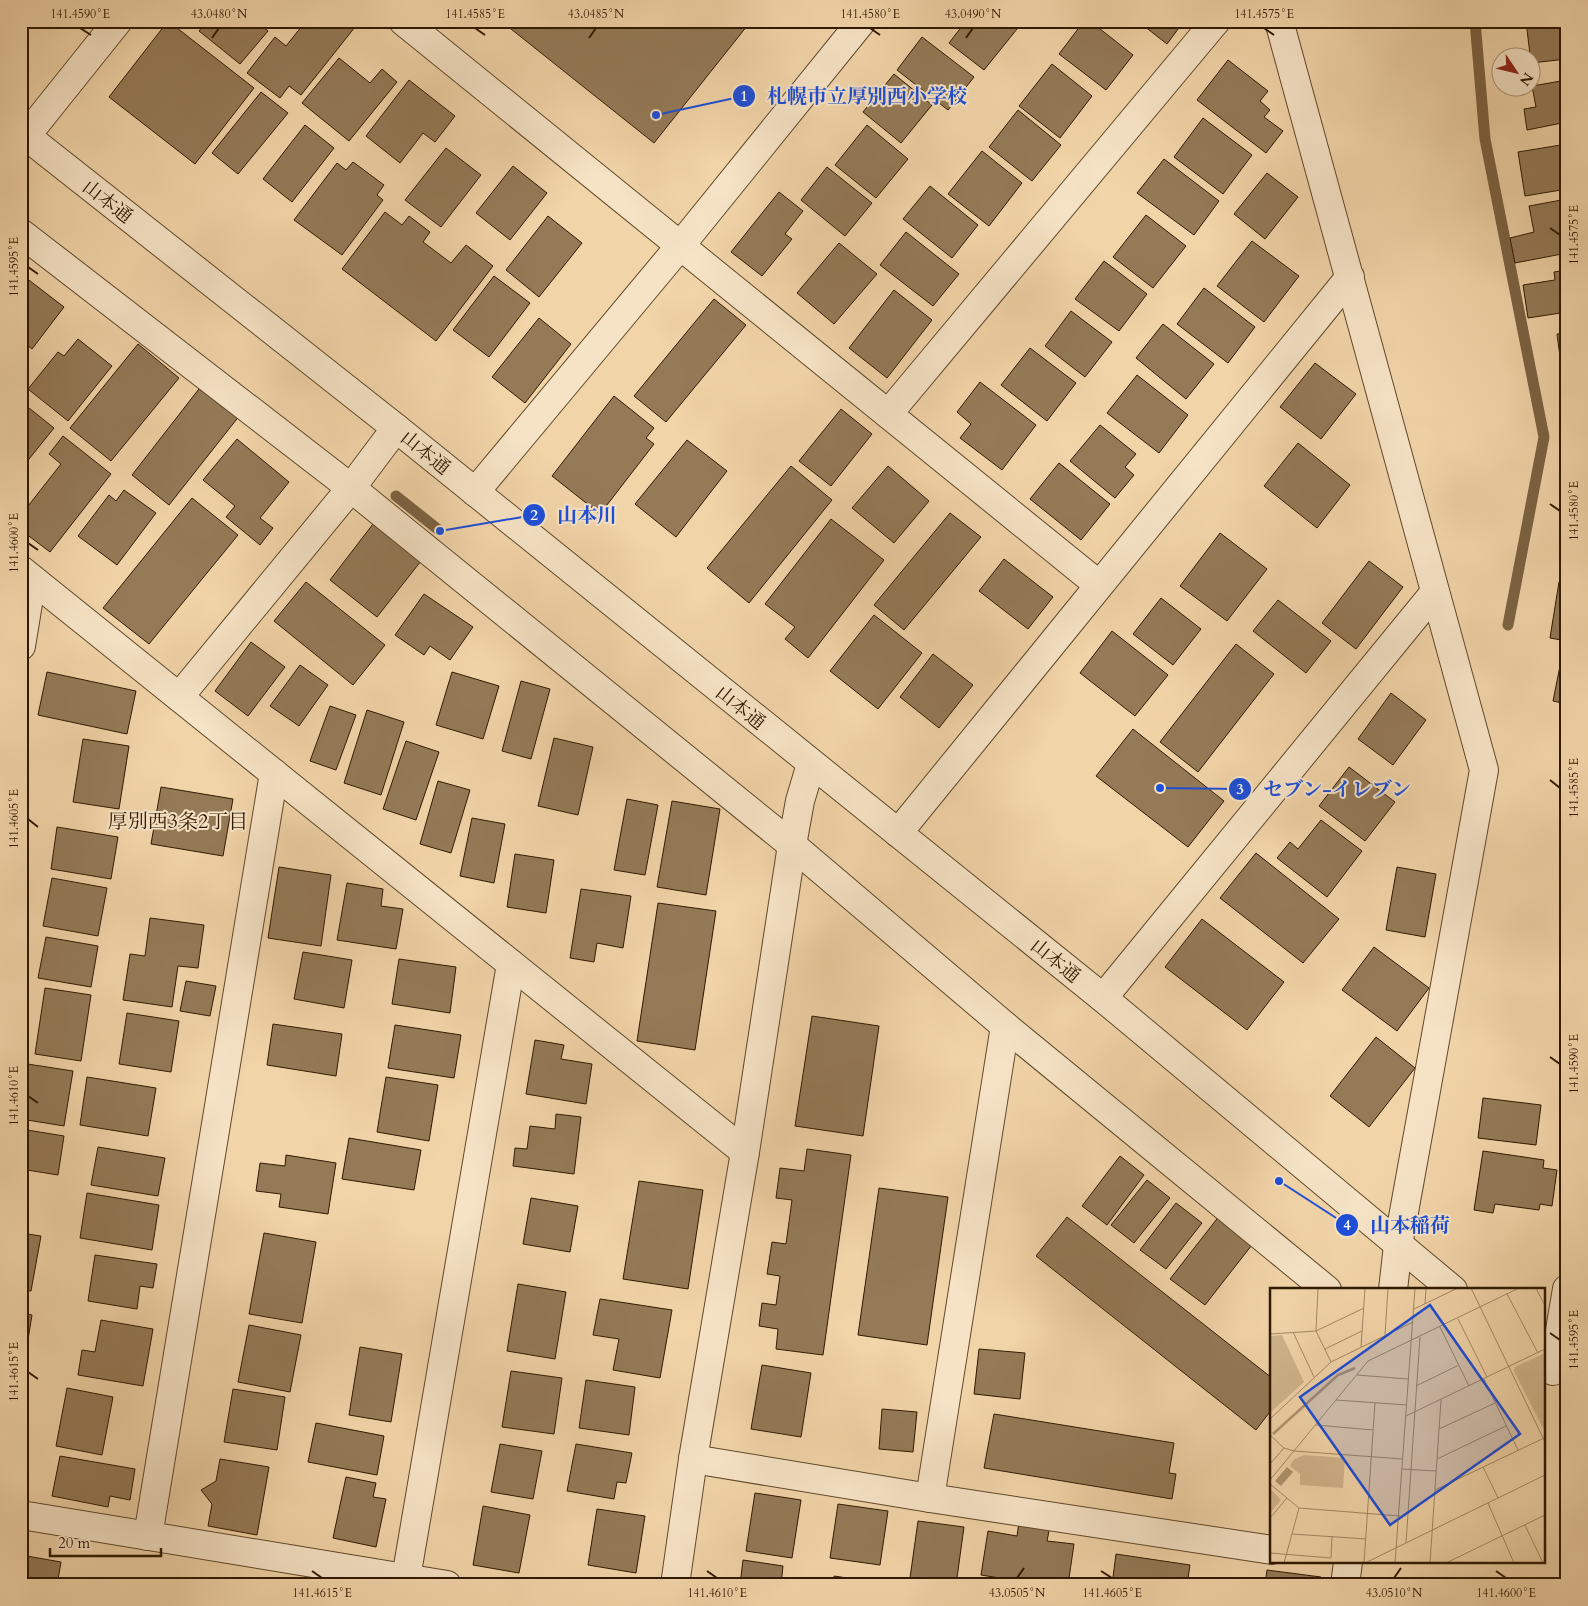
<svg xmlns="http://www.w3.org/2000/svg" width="1588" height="1606" font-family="Cardo,'Noto Serif JP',serif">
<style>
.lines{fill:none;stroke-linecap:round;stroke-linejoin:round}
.stream{stroke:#7c6343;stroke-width:11}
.building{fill:#947a57;stroke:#301900}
.minor-casing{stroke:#60482a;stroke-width:30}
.minor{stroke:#f6e3c6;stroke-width:28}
.ticks{fill:none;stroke:#301900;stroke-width:2}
.labels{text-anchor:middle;stroke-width:4;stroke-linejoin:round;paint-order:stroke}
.street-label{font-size:19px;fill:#301900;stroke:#f6e3c6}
.neighbourhood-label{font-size:20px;fill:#301900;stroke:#f6e3c6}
.inset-river{fill:none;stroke:#af946f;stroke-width:2.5}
.inset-road{fill:none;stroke:#a48965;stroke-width:1}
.view{fill:#1d4ed8;fill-opacity:0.15;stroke:#1d4ed8;stroke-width:2.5}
.inset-edge{fill:none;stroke:#301900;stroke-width:2.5}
.leader{fill:none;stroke:#1d4ed8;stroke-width:2}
.callout-dot{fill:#1d4ed8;stroke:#f6e3c6;stroke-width:2}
.mark-label{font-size:15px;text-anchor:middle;font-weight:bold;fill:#fff}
.callout-label{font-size:20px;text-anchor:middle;font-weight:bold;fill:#1d4ed8;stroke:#f6e3c6;stroke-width:4;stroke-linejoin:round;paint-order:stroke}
.neatline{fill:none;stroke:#301900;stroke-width:2}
.ticks-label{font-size:12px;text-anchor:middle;fill:#301900}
</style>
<rect width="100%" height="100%" fill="#f1d4a8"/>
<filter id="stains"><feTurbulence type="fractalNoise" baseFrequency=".004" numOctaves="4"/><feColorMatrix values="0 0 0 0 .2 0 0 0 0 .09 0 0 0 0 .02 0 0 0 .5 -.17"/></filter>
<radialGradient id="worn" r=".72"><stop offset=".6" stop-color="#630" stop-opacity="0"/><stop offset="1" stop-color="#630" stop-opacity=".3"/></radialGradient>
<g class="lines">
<g class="stream">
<path d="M1475 21 1485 139 1544 437 1508 625"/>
<path d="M396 496 440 531"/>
</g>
</g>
<g class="building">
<path d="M168 21 254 88 195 164 109 97Z"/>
<path d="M207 21H256L268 31 240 64 199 31Z"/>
<path d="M306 21 359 22 301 95 289 86 280 98 247 73 275 37 286 46Z"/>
<path d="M501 21H751L654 143Z"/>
<path d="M966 21H1007L1017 29 984 70 949 43Z"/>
<path d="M1084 21H1090L1133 55 1106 90 1059 54Z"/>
<path d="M1147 21H1184L1167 44 1144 26Z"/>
<path d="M1526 21H1567V59L1531 63Z"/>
<path d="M922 37 974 77 948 110 897 70Z"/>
<path d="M339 58 370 83 382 69 397 82 349 141 302 103Z"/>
<path d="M1228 60 1268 91 1260 101 1270 110 1264 117 1283 131 1266 153 1197 100Z"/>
<path d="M1052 64 1092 96 1060 138 1019 106Z"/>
<path d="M894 74 932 105 901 143 863 112Z"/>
<path d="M409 80 455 116 435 142 423 133 400 163 366 136Z"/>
<path d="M1567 80V122L1527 130 1524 109 1536 107 1532 86Z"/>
<path d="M261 92 288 113 238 174 212 153Z"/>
<path d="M1018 110 1061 145 1032 181 989 147Z"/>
<path d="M1203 118 1252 155 1223 194 1174 157Z"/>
<path d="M305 125 334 148 292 202 263 179Z"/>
<path d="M867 125 908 159 876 198 835 165Z"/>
<path d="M1567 144V189L1525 196 1518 152Z"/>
<path d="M446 148 481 175 441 227 405 200Z"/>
<path d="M982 151 1022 183 989 226 948 194Z"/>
<path d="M1164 159 1219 201 1194 235 1137 193Z"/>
<path d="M353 162 384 185 377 195 383 200 342 255 294 220 337 163 346 170Z"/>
<path d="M513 166 547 193 510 240 476 213Z"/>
<path d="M827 167 872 203 845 236 801 200Z"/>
<path d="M1267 173 1298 197 1265 239 1234 214Z"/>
<path d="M930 186 978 225 952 258 903 219Z"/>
<path d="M779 192 803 211 785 234 792 239 762 276 731 252Z"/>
<path d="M1567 199V253L1515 263 1510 238 1534 232 1529 206Z"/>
<path d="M385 212 402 225 409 216 430 232 423 242 451 263 466 245 493 266 436 341 342 269Z"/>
<path d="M1146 215 1186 246 1153 288 1113 257Z"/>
<path d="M548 216 582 243 539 297 506 270Z"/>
<path d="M906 232 959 274 933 306 880 265Z"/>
<path d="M1252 241 1299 276 1264 322 1217 286Z"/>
<path d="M839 243 877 274 834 324 797 293Z"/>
<path d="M1104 261 1147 294 1119 331 1075 299Z"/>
<path d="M1567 270V312L1528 318 1523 285 1555 280 1554 272Z"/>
<path d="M21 274 64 307 32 349 21 340Z"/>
<path d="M494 276 530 303 489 357 453 330Z"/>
<path d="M1204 288 1255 327 1228 363 1177 324Z"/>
<path d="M894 290 932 320 887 378 849 348Z"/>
<path d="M714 299 746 325 666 422 634 396Z"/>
<path d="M1071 311 1112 342 1085 377 1045 346Z"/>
<path d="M539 318 571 344 525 403 492 377Z"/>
<path d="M1163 324 1214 364 1186 399 1136 358Z"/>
<path d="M1567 333V378L1563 379 1557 334Z"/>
<path d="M78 339 112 366 68 421 28 389 58 352 64 356Z"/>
<path d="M138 344 179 378 111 461 70 428Z"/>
<path d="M1030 348 1076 383 1047 421 1001 385Z"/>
<path d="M1315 363 1356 394 1321 439 1280 407Z"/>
<path d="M1137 375 1188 415 1159 453 1107 413Z"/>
<path d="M980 382 1036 425 1002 470 960 438 971 424 957 412Z"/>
<path d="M202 385 240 415 169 505 132 475Z"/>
<path d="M614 396 654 428 646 438 654 444 600 514 552 476Z"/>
<path d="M24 404 54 428 21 469V408Z"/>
<path d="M841 409 872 434 831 486 799 461Z"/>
<path d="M1100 425 1136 454 1125 467 1134 475 1115 498 1070 461Z"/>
<path d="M63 436 111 474 50 552 21 530V515L61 464 49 454Z"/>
<path d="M237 439 289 482 260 518 273 528 260 545 226 517 235 506 203 480Z"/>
<path d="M687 440 727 471 676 537 635 504Z"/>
<path d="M1298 443 1350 485 1317 528 1264 486Z"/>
<path d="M1059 463 1110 504 1081 540 1030 499Z"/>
<path d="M791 466 832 500 749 603 707 568Z"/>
<path d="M888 466 929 501 894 543 852 508Z"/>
<path d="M124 490 156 513 117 565 78 536 109 495 116 501Z"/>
<path d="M192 498 238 535 149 644 103 608Z"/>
<path d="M950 513 981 537 904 630 874 605Z"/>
<path d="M831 519 884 560 808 658 785 639 795 627 765 604Z"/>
<path d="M373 524 421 561 377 617 330 580Z"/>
<path d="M1220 533 1267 569 1227 621 1180 586Z"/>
<path d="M1004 559 1053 597 1028 629 979 591Z"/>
<path d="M1369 561 1403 587 1356 649 1322 623Z"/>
<path d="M306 582 385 645 353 685 274 621Z"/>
<path d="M1559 582 1567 583V641L1550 638Z"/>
<path d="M424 594 473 627 450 660 430 646 424 655 395 635Z"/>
<path d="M1161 598 1201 629 1173 665 1133 634Z"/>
<path d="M1278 600 1331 641 1306 673 1253 631Z"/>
<path d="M874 615 922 653 878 709 830 671Z"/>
<path d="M1112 631 1168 675 1135 716 1080 673Z"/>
<path d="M251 642 285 667 248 716 215 691Z"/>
<path d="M1236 644 1274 674 1198 772 1160 742Z"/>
<path d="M933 654 973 685 939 728 900 697Z"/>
<path d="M1562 656 1567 657V704L1553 701Z"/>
<path d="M300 665 328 685 299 726 270 706Z"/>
<path d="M47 672 136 691 127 734 38 715Z"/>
<path d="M452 672 499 686 483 739 436 725Z"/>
<path d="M521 681 550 689 531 759 502 751Z"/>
<path d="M1391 693 1426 720 1393 765 1358 739Z"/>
<path d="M330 706 356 715 336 770 310 761Z"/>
<path d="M367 710 404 722 381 795 344 783Z"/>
<path d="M1133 729 1224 801 1188 847 1096 776Z"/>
<path d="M554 738 593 747 578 815 538 806Z"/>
<path d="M83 739 129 746 119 809 73 802Z"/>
<path d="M406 741 439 752 416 820 383 809Z"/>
<path d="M1349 767 1395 802 1365 841 1319 806Z"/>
<path d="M438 781 470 790 451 853 420 844Z"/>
<path d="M161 787 233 799 223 856 151 844Z"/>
<path d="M627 799 658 805 645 875 614 870Z"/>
<path d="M672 801 720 809 706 895 657 887Z"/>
<path d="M472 818 505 824 494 883 460 876Z"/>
<path d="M1321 820 1362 851 1327 897 1277 858 1290 842 1298 849Z"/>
<path d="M57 827 118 837 111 879 51 869Z"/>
<path d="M1256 853 1339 919 1303 963 1220 898Z"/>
<path d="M515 854 554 860 546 913 507 907Z"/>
<path d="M279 867 331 875 321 946 268 938Z"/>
<path d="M1397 867 1436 874 1425 937 1386 930Z"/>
<path d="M52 878 107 888 98 936 43 926Z"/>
<path d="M347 883 383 889 381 906 403 909 396 949 337 940Z"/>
<path d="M581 889 631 896 623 948 597 943 594 962 570 958Z"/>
<path d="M658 903 716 911 695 1050 637 1041Z"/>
<path d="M150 918 204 925 198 968 178 966 172 1007 123 1000 130 954 145 956Z"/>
<path d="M1202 919 1284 982 1247 1030 1165 967Z"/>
<path d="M46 937 98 946 91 987 38 978Z"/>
<path d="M1374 947 1429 988 1397 1031 1342 990Z"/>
<path d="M303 952 352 960 344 1008 294 999Z"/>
<path d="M399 959 456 967 450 1013 392 1004Z"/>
<path d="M186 981 216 986 210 1016 180 1011Z"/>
<path d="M45 988 91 995 81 1061 35 1054Z"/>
<path d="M127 1013 179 1021 171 1072 119 1064Z"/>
<path d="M812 1016 879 1026 863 1136 795 1126Z"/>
<path d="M273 1024 342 1034 336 1076 267 1065Z"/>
<path d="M395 1025 461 1035 454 1078 388 1068Z"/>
<path d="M1376 1037 1415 1068 1369 1127 1330 1096Z"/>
<path d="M535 1040 564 1045 561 1059 592 1064 586 1104 526 1094Z"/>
<path d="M21 1063 73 1071 64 1126 21 1119Z"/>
<path d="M87 1077 156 1088 148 1136 80 1125Z"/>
<path d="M386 1077 438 1085 429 1141 377 1132Z"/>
<path d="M1483 1098 1541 1105 1536 1145 1478 1138Z"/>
<path d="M556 1114 581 1117 574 1174 513 1166 515 1148 527 1149 530 1126 555 1129Z"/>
<path d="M21 1129 64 1136 58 1175 21 1169Z"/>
<path d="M349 1138 421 1150 414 1190 342 1179Z"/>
<path d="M98 1147 165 1158 158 1196 91 1185Z"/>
<path d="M807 1149 851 1155 823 1355 776 1349 778 1329 759 1326 762 1303 776 1305 780 1276 767 1274 772 1242 786 1244 792 1200 776 1198 780 1168 804 1171Z"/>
<path d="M1483 1151 1544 1160 1543 1168 1557 1170 1552 1206 1540 1204 1539 1210 1495 1204 1493 1213 1474 1210Z"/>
<path d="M286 1155 336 1163 328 1214 279 1207 281 1194 256 1191 260 1163 285 1166Z"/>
<path d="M1120 1156 1144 1175 1107 1225 1082 1206Z"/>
<path d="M1147 1180 1170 1198 1134 1243 1111 1225Z"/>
<path d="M639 1181 703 1190 688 1289 623 1279Z"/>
<path d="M879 1188 948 1197 927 1345 858 1335Z"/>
<path d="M87 1193 159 1205 152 1250 80 1238Z"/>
<path d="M531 1198 578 1206 570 1252 523 1244Z"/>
<path d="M1176 1203 1202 1223 1166 1269 1140 1250Z"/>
<path d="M1220 1215 1255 1241 1205 1305 1170 1279Z"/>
<path d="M1067 1217 1272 1378V1409L1256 1430 1036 1256Z"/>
<path d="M21 1233 41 1236 31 1291 21 1290Z"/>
<path d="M264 1233 316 1242 302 1323 249 1314Z"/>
<path d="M95 1255 157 1264 153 1288 140 1286 137 1309 88 1301Z"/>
<path d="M518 1284 566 1292 555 1359 507 1351Z"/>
<path d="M600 1299 672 1310 660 1378 613 1370 619 1339 593 1335Z"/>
<path d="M21 1313 32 1315 22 1377H21Z"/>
<path d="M101 1320 153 1329 143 1386 78 1375 82 1350 95 1352Z"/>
<path d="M249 1325 301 1335 290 1392 238 1382Z"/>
<path d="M360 1347 402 1354 391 1422 349 1415Z"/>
<path d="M979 1349 1025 1353 1020 1399 974 1394Z"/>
<path d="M762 1365 811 1373 801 1437 751 1429Z"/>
<path d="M511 1371 562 1378 554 1434 502 1427Z"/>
<path d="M586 1380 635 1387 629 1435 579 1428Z"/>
<path d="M67 1388 113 1397 102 1455 56 1446Z"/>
<path d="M233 1389 285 1397 277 1450 224 1442Z"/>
<path d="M882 1409 917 1412 913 1452 879 1449Z"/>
<path d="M994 1414 1174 1443 1169 1473 1176 1474 1172 1499 984 1468Z"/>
<path d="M316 1423 384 1436 377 1475 308 1462Z"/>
<path d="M500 1444 542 1451 533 1499 491 1492Z"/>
<path d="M576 1444 632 1453 626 1483 617 1482 614 1499 567 1491Z"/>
<path d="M60 1456 135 1469 130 1500 110 1496 108 1507 52 1496Z"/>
<path d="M220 1459 269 1467 257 1535 208 1526 212 1504 201 1490 216 1481Z"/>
<path d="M346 1477 376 1483 373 1497 386 1499 376 1547 333 1538Z"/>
<path d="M755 1493 801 1500 792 1558 746 1551Z"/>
<path d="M838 1504 888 1511 880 1565 830 1558Z"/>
<path d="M483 1506 530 1515 519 1573 473 1565Z"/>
<path d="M597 1509 645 1516 636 1573 588 1565Z"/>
<path d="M918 1521 964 1527 956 1585 910 1578Z"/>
<path d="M1019 1522 1050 1526 1047 1541 1074 1544 1068 1585H1043L981 1575 988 1531 1017 1536Z"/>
<path d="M1116 1554 1190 1565 1187 1585H1112Z"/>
<path d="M21 1555 61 1562 57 1585H21Z"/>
<path d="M743 1560 783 1566 781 1585H740Z"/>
<path d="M1267 1570 1321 1577 1320 1585H1265Z"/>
<path d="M834 1576 873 1582 872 1585H833Z"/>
</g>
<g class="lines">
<g class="minor-casing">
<g id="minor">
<path d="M403 21 1099 585"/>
<path d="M1279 21 1484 770 1398 1245 1393 1290"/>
<path d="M21 132 396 428 1103 998 1453 1290"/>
<path d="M26 136 118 21"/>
<path d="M21 233 351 488 792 845 1005 1026 1327 1290"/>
<path d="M888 414 1216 21"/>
<path d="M475 492 680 246 862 21"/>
<path d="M21 570 745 1152"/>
<path d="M21 646 32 579"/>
<path d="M179 697 351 488 396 428"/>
<path d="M898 833 1350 277"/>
<path d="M1103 998 1435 592"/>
<path d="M1553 1371 1567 1289"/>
<path d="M693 1459 930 1498 1272 1550"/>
<path d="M930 1498 1005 1026"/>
<path d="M21 1515 447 1585"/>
<path d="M148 1536 274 773"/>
<path d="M406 1578 511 964"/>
<path d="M675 1585 693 1459 745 1152 792 845 800 801 811 764"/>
<path d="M1345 1585 1348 1562"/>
</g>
</g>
<use href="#minor" class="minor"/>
</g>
<path class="ticks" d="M80 28 91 35M475 28 485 35M870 28 880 35M1264 28 1274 35M212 38 219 28M589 38 596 28M966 38 973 28M1550 228 1560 235M28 267 38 274M1550 504 1560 511M28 543 38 550M1550 780 1560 788M28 819 38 827M1550 1057 1560 1064M28 1096 38 1103M1550 1333 1560 1340M28 1372 38 1379M312 1571 322 1578M707 1571 717 1578M1101 1571 1112 1578M1496 1571 1506 1578M1017 1578 1024 1568M1394 1578 1401 1568"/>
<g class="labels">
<g class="street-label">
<text transform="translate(108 201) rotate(38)" y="7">山本通</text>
<text transform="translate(426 452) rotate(39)" y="7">山本通</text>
<text transform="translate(741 707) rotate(39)" y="7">山本通</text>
<text transform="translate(1056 960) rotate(39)" y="7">山本通</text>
</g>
<g class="neighbourhood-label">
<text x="178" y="828">厚別西3条2丁目</text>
</g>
</g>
<g transform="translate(1270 1288)">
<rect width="275" height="275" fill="#f1d4a8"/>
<path d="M12 47 34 94 0 125V48ZM275 65V144L244 83 245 79ZM34 167 75 170 73 200 30 197V186L20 178 23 172ZM0 200 11 212 0 225Z" fill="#d0b48b"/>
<path d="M17 179 23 184 11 198 5 193Z" fill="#af946f"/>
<path class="inset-river" d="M3 146 68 87 85 80"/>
<path class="inset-road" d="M48 0 46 43 61 74M201 0 275 154M266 0 275 18M237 6 268 65M155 16 156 0M144 21 188 0M188 31 217 89M170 39 199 98M23 44 44 89M0 46 46 43 94 20M115 47 118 0M91 59 95 0M55 61 92 43M87 87 138 91M214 91 248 162M146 98 189 77M66 112 137 117M136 128 275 61M0 131 61 74 143 34M46 137 103 142M169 141 225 115M0 147 14 160 24 163 133 171M167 171 236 138M0 176 14 160M213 179 228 210M132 181 166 183M0 192 98 73 249 0M0 196 29 220 130 228M165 202 274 150M218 215 244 275M0 230 17 210M255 237 273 275M22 246 96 251M136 255 150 49M0 265 61 270 62 248M14 275 29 220M94 275 105 115M95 275 275 187M125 275 145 0M160 275 171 112M176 275 275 227"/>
<path class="view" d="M160 17 250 146 120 237 30 109Z"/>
<rect width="275" height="275" class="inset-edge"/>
</g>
<path class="leader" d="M656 115L744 96M440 531L534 515M1160 788L1240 789M1279 1181L1347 1225"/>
<g class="callout-dot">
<circle cx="656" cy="115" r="5"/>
<circle cx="440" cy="531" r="5"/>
<circle cx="1160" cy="788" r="5"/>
<circle cx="1279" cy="1181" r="5"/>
<circle cx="744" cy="96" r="12"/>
<circle cx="534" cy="515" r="12"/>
<circle cx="1240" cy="789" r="12"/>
<circle cx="1347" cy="1225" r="12"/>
</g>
<g class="mark-label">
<text x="744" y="101">1</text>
<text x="534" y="520">2</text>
<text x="1240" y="794">3</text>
<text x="1347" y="1230">4</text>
</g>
<g class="callout-label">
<text x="867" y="103">札幌市立厚別西小学校</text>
<text x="587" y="522">山本川</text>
<text x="1337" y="796">セブン-イレブン</text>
<text x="1410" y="1232">山本稲荷</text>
</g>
<rect width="1588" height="1606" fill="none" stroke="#f1d4a8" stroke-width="55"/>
<g transform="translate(1516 72) rotate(125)"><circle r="24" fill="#f6e3c6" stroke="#a79277"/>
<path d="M0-4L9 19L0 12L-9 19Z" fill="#8f2418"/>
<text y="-8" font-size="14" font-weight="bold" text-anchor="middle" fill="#301900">N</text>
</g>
<path d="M50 1548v8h111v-8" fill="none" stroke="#301900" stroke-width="2.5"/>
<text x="58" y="1548" font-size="15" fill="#301900" stroke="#f6e3c6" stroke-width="4" paint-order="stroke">20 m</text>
<rect x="28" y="28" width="1532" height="1550" class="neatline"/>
<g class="ticks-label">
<text x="80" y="18">141.4590°E</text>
<text x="219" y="18">43.0480°N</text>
<text x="475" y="18">141.4585°E</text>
<text x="596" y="18">43.0485°N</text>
<text x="870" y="18">141.4580°E</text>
<text x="973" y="18">43.0490°N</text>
<text x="1264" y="18">141.4575°E</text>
<text transform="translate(1574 235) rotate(-90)" y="4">141.4575°E</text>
<text transform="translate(14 267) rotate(-90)" y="4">141.4595°E</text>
<text transform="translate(1574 511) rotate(-90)" y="4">141.4580°E</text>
<text transform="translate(14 543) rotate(-90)" y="4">141.4600°E</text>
<text transform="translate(1574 788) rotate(-90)" y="4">141.4585°E</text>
<text transform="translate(14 819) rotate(-90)" y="4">141.4605°E</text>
<text transform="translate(1574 1064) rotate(-90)" y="4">141.4590°E</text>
<text transform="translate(14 1096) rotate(-90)" y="4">141.4610°E</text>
<text transform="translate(1574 1340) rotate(-90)" y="4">141.4595°E</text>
<text transform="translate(14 1372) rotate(-90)" y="4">141.4615°E</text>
<text x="322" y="1597">141.4615°E</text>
<text x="717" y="1597">141.4610°E</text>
<text x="1017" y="1597">43.0505°N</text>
<text x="1112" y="1597">141.4605°E</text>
<text x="1394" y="1597">43.0510°N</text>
<text x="1506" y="1597">141.4600°E</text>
</g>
<rect width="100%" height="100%" filter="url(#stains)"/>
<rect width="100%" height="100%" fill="url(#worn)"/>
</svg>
